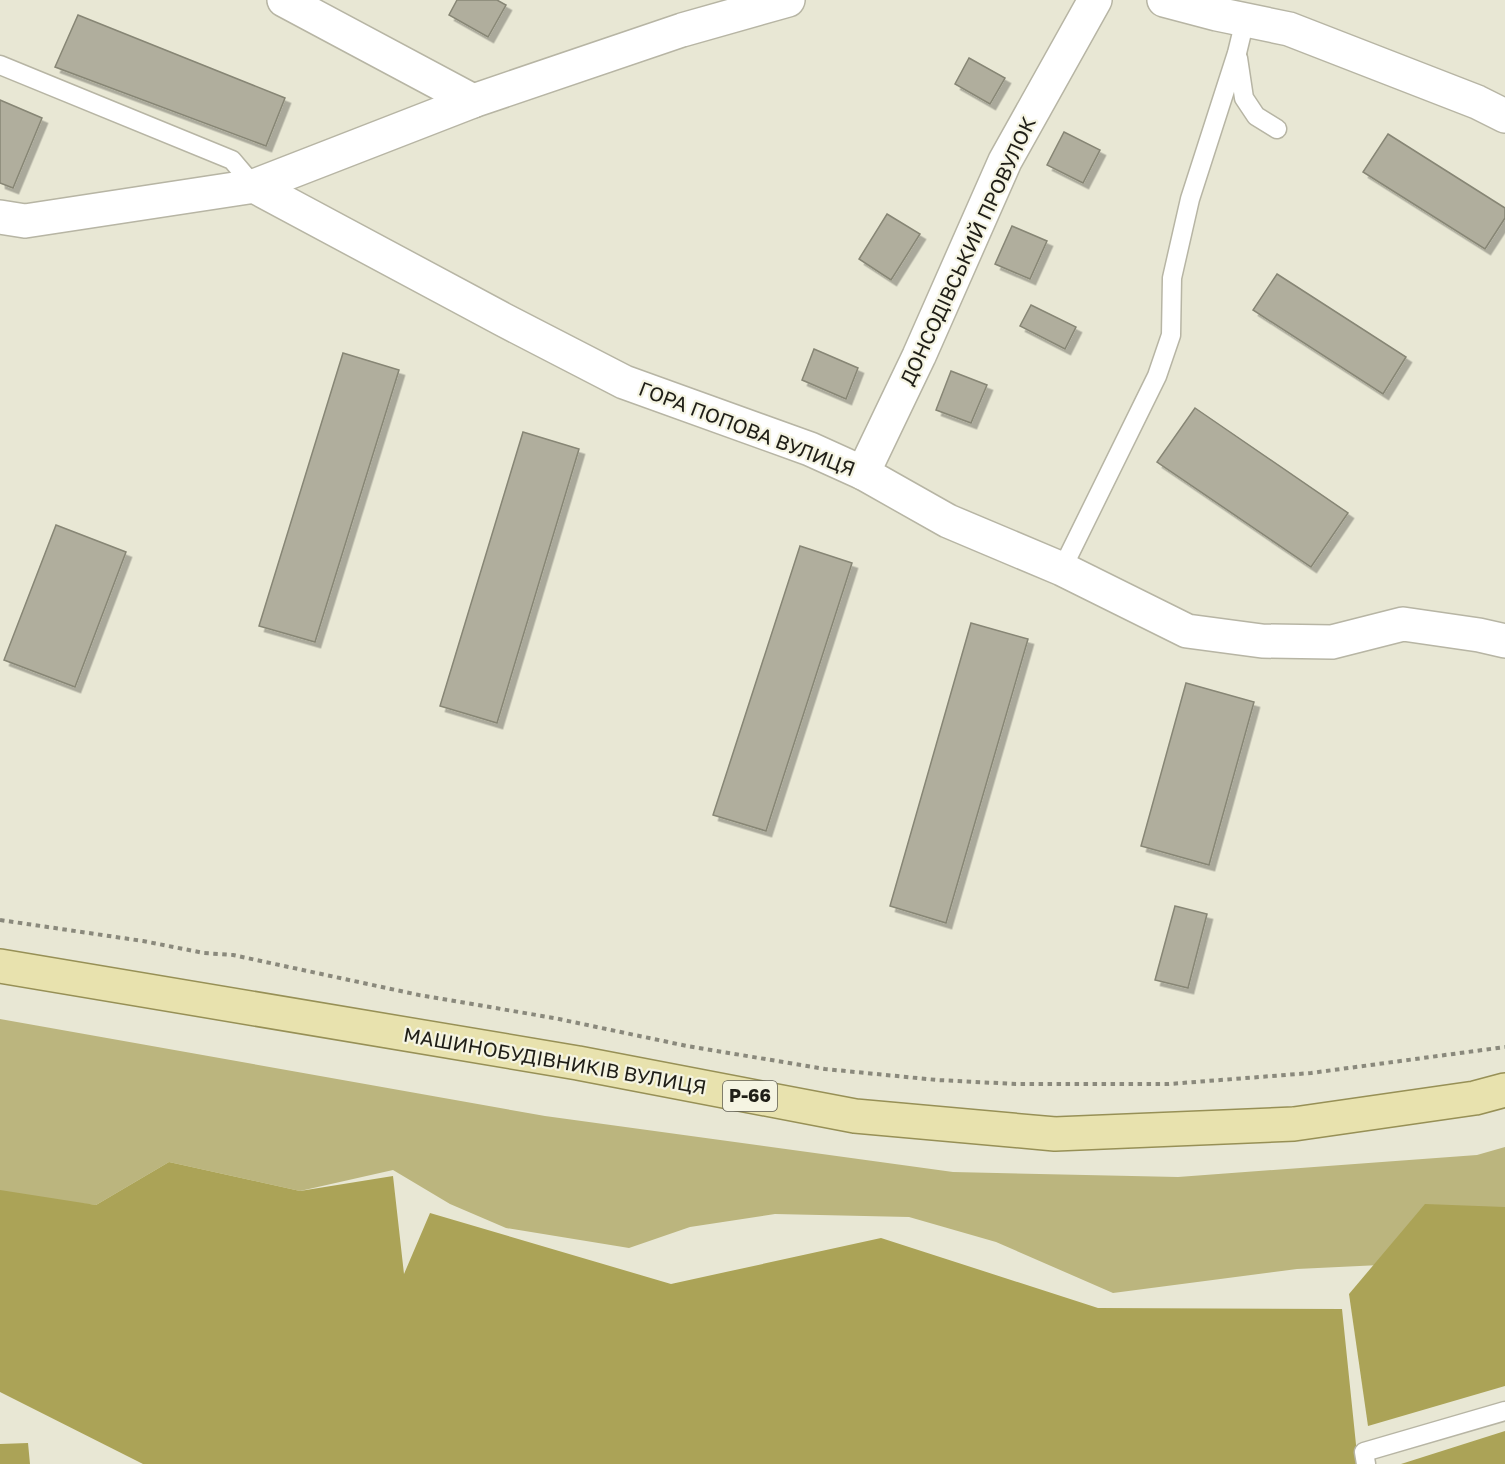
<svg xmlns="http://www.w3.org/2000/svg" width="1505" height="1464" font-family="'Golos Text',sans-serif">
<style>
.green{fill:#bbb57e}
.forest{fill:#aba357}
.building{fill:#b0ae9d;stroke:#878675;stroke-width:1.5;filter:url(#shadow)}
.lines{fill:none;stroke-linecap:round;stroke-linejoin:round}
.lane-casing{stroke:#b7b5a4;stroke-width:21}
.street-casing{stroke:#b7b5a4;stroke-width:36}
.primary-casing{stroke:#979056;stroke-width:36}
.path{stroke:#8a897c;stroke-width:4;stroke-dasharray:4.5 4.5;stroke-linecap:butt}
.lane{stroke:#fff;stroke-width:18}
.street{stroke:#fff;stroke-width:33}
.primary{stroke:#e8e2ae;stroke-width:33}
.labels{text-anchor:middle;stroke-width:4.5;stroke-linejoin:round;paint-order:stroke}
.shield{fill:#f5f4e2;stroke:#5f5e54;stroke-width:1.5}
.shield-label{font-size:18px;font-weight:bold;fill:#1f1e17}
.street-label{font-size:20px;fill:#1f1e17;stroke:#f5f4e2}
</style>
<defs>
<filter id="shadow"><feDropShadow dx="5.5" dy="5.5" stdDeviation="0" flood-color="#0004"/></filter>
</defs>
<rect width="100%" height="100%" fill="#e8e7d4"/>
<path class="green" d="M0 1019 545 1116 953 1172 1178 1177 1477 1155 1505 1147V1259L1297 1269 1113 1293 996 1242 909 1217 775 1214 690 1227 629 1248 506 1228 450 1204 393 1170 300 1191 169 1162 96 1205 0 1195Z"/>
<g class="forest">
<path d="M169 1162 300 1191 393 1176 404 1274 430 1213 671 1284 881 1238 1098 1308 1342 1309 1358 1464H143L0 1392V1190L96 1205Z"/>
<path d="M1425 1204 1505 1207V1386L1368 1426 1349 1294Z"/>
<path d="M1505 1431V1464H1401Z"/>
<path d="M28 1443 30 1464H0V1444Z"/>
</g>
<g class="building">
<path d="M457 0H497L506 5 488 37 449 15Z"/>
<path d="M78 15 285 98 266 146 55 67Z"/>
<path d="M969 58 1005 78 990 104 955 84Z"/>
<path d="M0 100 42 118 13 188 0 183Z"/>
<path d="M1064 132 1100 150 1083 183 1047 165Z"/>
<path d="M1388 134 1505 208V218L1485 249 1363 172Z"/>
<path d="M887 214 920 234 891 280 859 259Z"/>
<path d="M1012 226 1047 241 1030 279 995 264Z"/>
<path d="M1277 274 1406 357 1383 394 1253 310Z"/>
<path d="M1031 305 1076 327 1065 349 1020 326Z"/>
<path d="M814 349 858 368 846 399 802 380Z"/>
<path d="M343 353 399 370 315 642 259 626Z"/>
<path d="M951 371 987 385 971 423 936 410Z"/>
<path d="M1195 408 1348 513 1311 567 1157 462Z"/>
<path d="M523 432 579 449 497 723 440 706Z"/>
<path d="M56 525 126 552 75 687 4 660Z"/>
<path d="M800 546 852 563 766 831 713 815Z"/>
<path d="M971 623 1028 639 946 923 890 906Z"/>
<path d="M1186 683 1254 702 1209 865 1141 846Z"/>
<path d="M1175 906 1207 914 1188 988 1155 980Z"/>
</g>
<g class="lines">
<g class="lane-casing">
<g id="lane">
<path d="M1238 58 1244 98 1256 116 1277 129"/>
<path d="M0 65 232 160 254 186"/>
<path d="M1062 569 1157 376 1171 335 1172 278 1190 199 1237 53 1245 20"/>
<path d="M1366 1464 1364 1452 1505 1411"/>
</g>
</g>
<g class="street-casing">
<g id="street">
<path d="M284 0 473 101"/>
<path d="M1164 0 1217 14 1289 29 1477 102 1505 116"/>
<path d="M254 186 473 101 682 30 788 0"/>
<path d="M0 217 25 221 254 186 502 319 624 382 810 449 863 473 948 521 1062 569 1187 631 1262 641 1332 642 1403 624 1479 635 1505 641"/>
<path d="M863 473 919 356 1005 161 1095 0"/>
</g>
</g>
<g class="primary-casing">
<path id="primary" d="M0 966 578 1063 855 1116 1055 1134 1294 1124 1475 1098 1505 1090"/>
</g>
<path class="path" d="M0 920 143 941 204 953 233 955 419 995 554 1018 687 1046 825 1069 937 1080 1016 1084H1169L1311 1073 1505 1047"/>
<use href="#lane" class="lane"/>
<use href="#street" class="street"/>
<use href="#primary" class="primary"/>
</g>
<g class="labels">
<rect class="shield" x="723" y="1081" width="54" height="30" rx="4.5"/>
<g class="shield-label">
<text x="750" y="1102">Р-66</text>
</g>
<g class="street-label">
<text transform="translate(968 251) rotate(-65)" y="7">ДОНСОДІВСЬКИЙ ПРОВУЛОК</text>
<text transform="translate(747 429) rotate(21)" y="7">ГОРА ПОПОВА ВУЛИЦЯ</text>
<text transform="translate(555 1061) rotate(10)" y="7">МАШИНОБУДІВНИКІВ ВУЛИЦЯ</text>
</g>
</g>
</svg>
